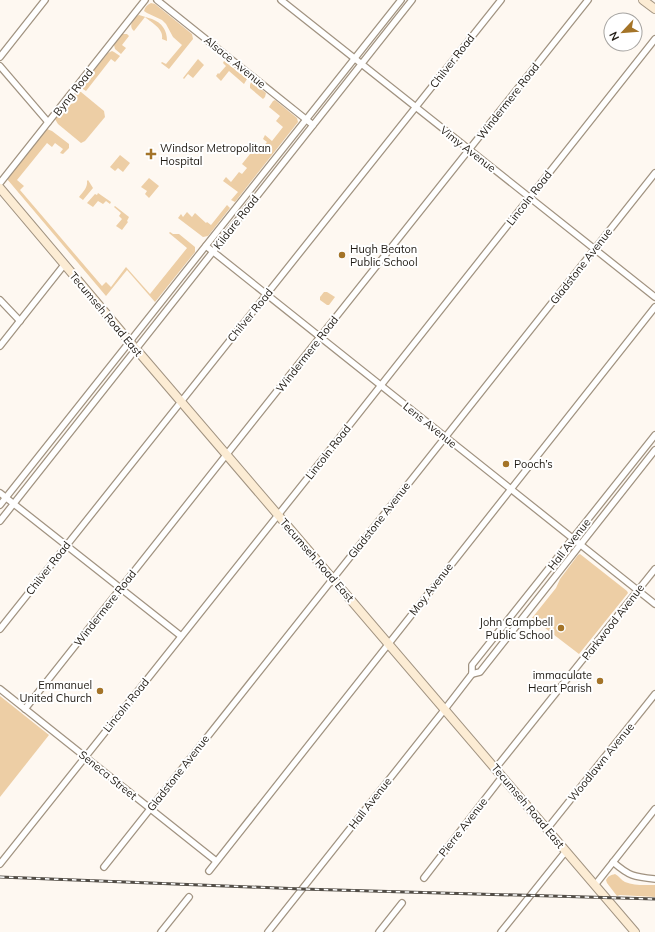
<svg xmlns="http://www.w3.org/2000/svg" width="655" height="932" font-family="Mulish,sans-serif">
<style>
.green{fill:#edcea5}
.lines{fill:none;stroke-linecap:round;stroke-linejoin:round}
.street-casing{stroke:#a19381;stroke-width:8}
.secondary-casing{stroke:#a19381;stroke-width:10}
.street{stroke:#fff;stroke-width:5.5}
.secondary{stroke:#fcecd4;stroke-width:8}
.rail-casing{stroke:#514c45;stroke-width:3}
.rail{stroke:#fff;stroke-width:1.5;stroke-dasharray:4.5;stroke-linecap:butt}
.poi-dot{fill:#a47428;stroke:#fff;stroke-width:1.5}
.labels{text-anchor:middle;stroke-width:4;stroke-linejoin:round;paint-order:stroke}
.street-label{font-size:11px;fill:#201b14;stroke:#fff}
.poi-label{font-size:11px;fill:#201b14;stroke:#fff;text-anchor:start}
</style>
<rect width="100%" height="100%" fill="#fef8f1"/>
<g class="green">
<path d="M151 3 155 4 192 34 193 39 169 69 161 63 162 62 166 64 182 45 173 37 166 24 162 20 147 13 144 11C145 7 147 5 151 3Z"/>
<path d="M139 15C144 16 147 18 152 19 162 23 167 30 167 41L162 39C164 29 152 23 145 17L134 31C128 26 133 18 139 15Z"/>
<path d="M122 34H127L129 36 122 45 126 48 121 54 115 49 114 45Z"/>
<path d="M112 51 114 52 120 56 115 62 111 59 86 91 83 89 82 85 108 53Z"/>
<path d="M198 59 204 65 193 78 188 74 184 79 183 78Z"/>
<path d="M224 61 247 79 244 84 229 71 221 81 216 76 218 73 219 74 226 66 223 63Z"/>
<path d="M251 82H252L266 93 265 97 263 99 250 88V85Z"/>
<path d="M76 92H81L104 111 105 117 85 141 81 143 58 124 55 119Z"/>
<path d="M275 100 297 118 298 122 235 202 231 200 238 192 223 181 226 177 231 182 239 172 242 174 247 168 242 164 254 149 259 152 267 142 263 139 265 135 272 141 283 127 276 121 280 116 269 107 273 101Z"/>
<path d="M47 129 52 131 69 144V148L63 154 60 153 63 149 55 143 52 147 47 143 17 180 24 186 20 190 102 286 106 282 111 287 126 267 150 294 187 248 169 233 170 232 173 234H179L195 247V252L155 302 127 270 106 296 7 179Z"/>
<path d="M120 155 130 163 123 172 118 168 115 171 110 167Z"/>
<path d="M149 178 159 186 149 198 145 194 147 191 141 187Z"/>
<path d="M88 180 93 188 83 200 79 197C83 192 88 187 87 181Z"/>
<path d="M98 193 111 202 110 204 106 201 103 204 98 201 93 207 87 203 95 194 97 195Z"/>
<path d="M227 205 230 208 208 236 203 237 178 218 181 214 183 217 187 212 192 217 195 213 206 223 207 222 211 225Z"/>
<path d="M115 206 129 217 127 221 128 222 122 230 116 226 122 219 119 216 121 213 114 207Z"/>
<path d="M324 292H327L335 297 329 305H327L320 300V297Z"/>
<path d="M580 554 627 591 628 593 579 654 532 618 556 588 560 579 578 555Z"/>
<path d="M0 696 49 735 0 797Z"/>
<path d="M615 874C619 876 621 880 625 882 634 886 646 885 655 885V897L620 895 617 896 607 883 606 880C608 876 611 875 615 874Z"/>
</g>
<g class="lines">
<g class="street-casing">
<g id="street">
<path d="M157 0 313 125"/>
<path d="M281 0 655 297"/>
<path d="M0 57 45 0"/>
<path d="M0 66 48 122"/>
<path d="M0 183 145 0"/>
<path d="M206 246 655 604"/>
<path d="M0 300 20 321"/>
<path d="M0 346 64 265"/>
<path d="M0 493 181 636"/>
<path d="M0 505 401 0"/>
<path d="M0 521 412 0"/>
<path d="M0 629 501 0"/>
<path d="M472 674 480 672 655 450"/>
<path d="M0 689 216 861"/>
<path d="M25 709 219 464 588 0"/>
<path d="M495 769 655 569"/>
<path d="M547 829 655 694"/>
<path d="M613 862C629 876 634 877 655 879"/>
<path d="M0 864 306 480 655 39"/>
<path d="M104 867 655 173"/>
<path d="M209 871 655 307"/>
<path d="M424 878 502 777"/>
<path d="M595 885 655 809"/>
<path d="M161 932 189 897"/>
<path d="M268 932 445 709 472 674V665L655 435"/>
<path d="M379 932 402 903"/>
<path d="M501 932 566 851"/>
</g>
</g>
<g class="secondary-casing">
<g id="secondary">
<path d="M643 0 655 9"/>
<path d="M0 188 130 342 635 932"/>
</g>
</g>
<use href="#street" class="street"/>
<use href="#secondary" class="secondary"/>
<g class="rail-casing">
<path id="rail" d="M0 877 302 889 655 899"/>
</g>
<use href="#rail" class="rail"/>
</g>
<g class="poi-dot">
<path d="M149 148h4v4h4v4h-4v4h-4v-4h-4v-4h4z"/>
<circle cx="342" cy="255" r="4"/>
<circle cx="506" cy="464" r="4"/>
<circle cx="561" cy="628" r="4"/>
<circle cx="600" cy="681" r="4"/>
<circle cx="100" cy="691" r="4"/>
</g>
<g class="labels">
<g class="street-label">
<text transform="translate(452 61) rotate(-52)" y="4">Chilver Road</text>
<text transform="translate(235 62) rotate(39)" y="4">Alsace Avenue</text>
<text transform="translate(73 92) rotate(-52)" y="4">Byng Road</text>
<text transform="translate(508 101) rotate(-52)" y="4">Windermere Road</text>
<text transform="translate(468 149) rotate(38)" y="4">Vimy Avenue</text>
<text transform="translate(529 198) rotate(-52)" y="4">Lincoln Road</text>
<text transform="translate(236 222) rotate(-52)" y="4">Kildare Road</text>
<text transform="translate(581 266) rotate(-52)" y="4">Gladstone Avenue</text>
<text transform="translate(106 314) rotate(50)" y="4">Tecumseh Road East</text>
<text transform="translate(250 315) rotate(-51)" y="4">Chilver Road</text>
<text transform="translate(307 354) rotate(-52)" y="4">Windermere Road</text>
<text transform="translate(430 425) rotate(39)" y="4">Lens Avenue</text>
<text transform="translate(328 452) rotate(-52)" y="4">Lincoln Road</text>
<text transform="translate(379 520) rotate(-52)" y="4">Gladstone Avenue</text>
<text transform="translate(569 544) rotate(-52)" y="4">Hall Avenue</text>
<text transform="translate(317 560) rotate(49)" y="4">Tecumseh Road East</text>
<text transform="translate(48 568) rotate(-52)" y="4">Chilver Road</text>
<text transform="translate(431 589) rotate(-52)" y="4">Moy Avenue</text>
<text transform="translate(105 608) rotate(-52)" y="4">Windermere Road</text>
<text transform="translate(613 622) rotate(-52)" y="4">Parkwood Avenue</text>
<text transform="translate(126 705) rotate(-51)" y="4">Lincoln Road</text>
<text transform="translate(601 762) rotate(-51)" y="4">Woodlawn Avenue</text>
<text transform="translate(178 773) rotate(-52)" y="4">Gladstone Avenue</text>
<text transform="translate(108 775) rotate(39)" y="4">Seneca Street</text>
<text transform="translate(370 803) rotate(-52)" y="4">Hall Avenue</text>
<text transform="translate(528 806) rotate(50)" y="4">Tecumseh Road East</text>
<text transform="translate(463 827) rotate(-52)" y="4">Pierre Avenue</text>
</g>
<g class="poi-label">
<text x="160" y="152">Windsor Metropolitan<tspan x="160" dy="13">Hospital</tspan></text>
<text x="350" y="253">Hugh Beaton<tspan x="350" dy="13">Public School</tspan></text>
<text x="514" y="468">Pooch’s</text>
<text x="553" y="626" text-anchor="end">John Campbell<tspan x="553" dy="13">Public School</tspan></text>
<text x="592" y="679" text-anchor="end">immaculate<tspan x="592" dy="13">Heart Parish</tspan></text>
<text x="92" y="689" text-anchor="end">Emmanuel<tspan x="92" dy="13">United Church</tspan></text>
</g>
</g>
<g transform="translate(623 32) rotate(244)"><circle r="19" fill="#ffffff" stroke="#a6a4a1"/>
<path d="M0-3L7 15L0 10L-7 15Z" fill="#a47428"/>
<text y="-6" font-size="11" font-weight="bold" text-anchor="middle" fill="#201b14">N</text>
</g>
</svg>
